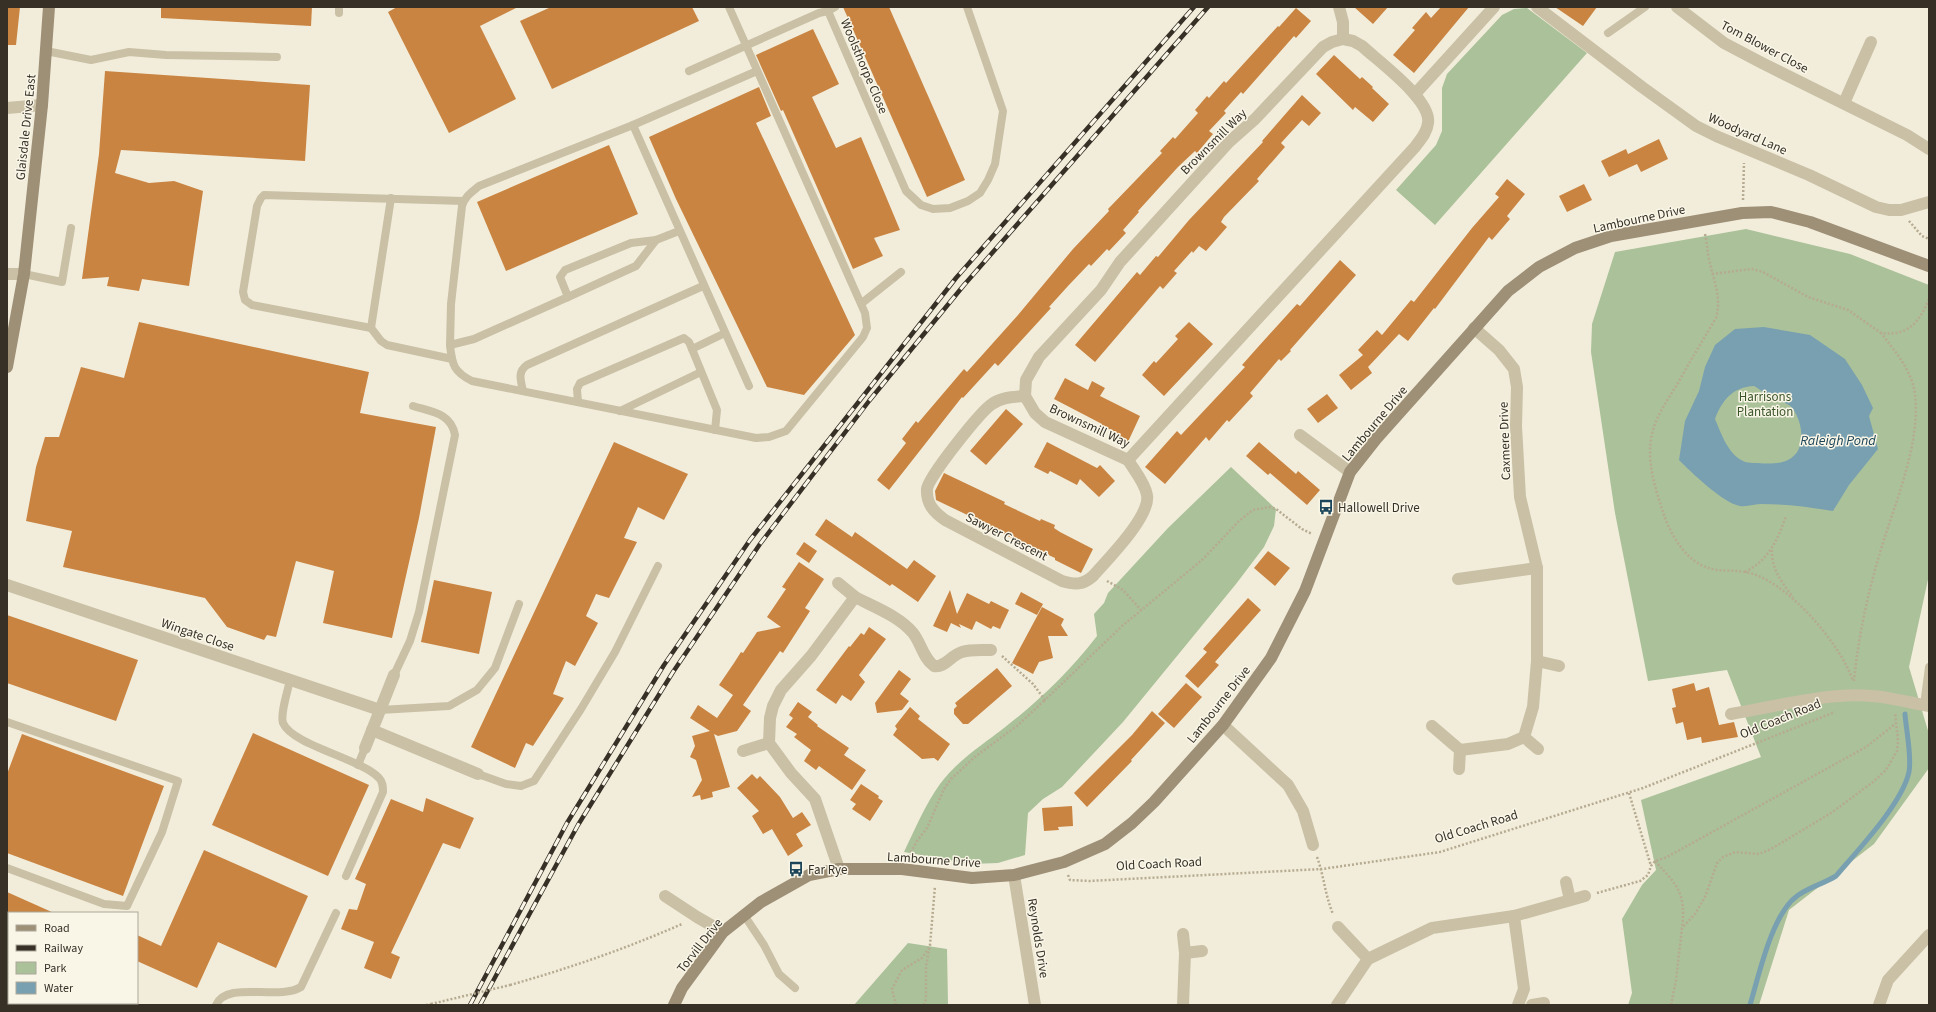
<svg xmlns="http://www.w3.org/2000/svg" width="1936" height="1012" font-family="'Source Sans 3',sans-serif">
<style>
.green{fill:#aac19a}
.water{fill:#79a0b0;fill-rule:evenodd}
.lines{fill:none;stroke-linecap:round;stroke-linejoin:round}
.stream{stroke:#79a0b0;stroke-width:5}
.building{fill:#c98442}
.path{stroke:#b6aa90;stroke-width:2.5;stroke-dasharray:2 2;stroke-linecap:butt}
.lane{stroke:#cac0a6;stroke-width:8}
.street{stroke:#cac0a6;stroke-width:12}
.secondary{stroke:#9e8f77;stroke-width:12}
.rail-casing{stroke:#363027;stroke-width:4.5}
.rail{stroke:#faf6e7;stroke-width:3;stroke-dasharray:9;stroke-linecap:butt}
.path-bridge{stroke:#b6aa90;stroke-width:2.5;stroke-dasharray:2 2;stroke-linecap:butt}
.labels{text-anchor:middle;stroke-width:3;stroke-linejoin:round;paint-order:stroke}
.street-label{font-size:13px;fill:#363027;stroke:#faf6e7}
.park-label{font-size:13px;fill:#3b552a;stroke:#faf6e7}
.poi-label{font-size:13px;fill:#363027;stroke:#faf6e7;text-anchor:start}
.water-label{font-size:14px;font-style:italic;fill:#1c4559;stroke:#faf6e7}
</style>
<rect width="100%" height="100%" fill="#f2edda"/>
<g class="green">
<path d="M1527 8 1587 53 1435 225 1396 190 1436 145 1442 131V88L1447 74 1502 15 1514 9Z"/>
<path d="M1746 229 1850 254 1929 285V575L1909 667 1929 734V768L1874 844 1789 910 1759 1005H1628L1632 993 1622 919 1642 885 1656 870 1641 800 1761 757 1727 670 1648 681 1615 513 1591 352 1592 324 1615 252Z"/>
<path d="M1231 467 1276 509 1274 526 1264 547 1236 584 1123 722 1062 787 1043 799 1028 813 1025 855 998 863 971 864 904 852C915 829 925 805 940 784 958 760 981 746 1004 728 1039 701 1070 671 1097 636L1094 614 1104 603 1108 593 1168 528Z"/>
<path d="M908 943 947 949 948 1005H854Z"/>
</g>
<path class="water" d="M1764 327 1810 335 1845 359 1862 385 1873 408 1869 416 1878 449 1849 485 1833 511C1809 507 1786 504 1762 504 1755 504 1747 507 1740 506 1723 503 1691 472 1679 460L1685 421 1699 391 1705 367 1715 345 1735 329ZM1754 386C1761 390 1767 396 1774 399 1781 403 1788 402 1793 409 1803 423 1807 451 1788 460 1780 464 1767 464 1758 463 1754 463 1747 463 1743 461 1728 454 1721 433 1715 419 1722 400 1733 387 1754 386Z"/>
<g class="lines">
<path class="stream" d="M1750 1005C1759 975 1772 914 1797 896 1809 887 1823 884 1836 876 1857 851 1902 804 1909 772 1912 756 1906 730 1905 714"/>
</g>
<g class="building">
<path d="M7 7H20L16 45H7Z"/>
<path d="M161 7H312L311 26 161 18Z"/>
<path d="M397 7H518L480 26 516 99 449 133 388 12Z"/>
<path d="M551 7H692L699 21 552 89 520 21Z"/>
<path d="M843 7H889L965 180 927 197Z"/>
<path d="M1354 7H1388L1373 24Z"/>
<path d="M1441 7H1469L1414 73 1393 55 1415 30 1412 28 1426 12 1431 18Z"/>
<path d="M1555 7H1597L1583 26Z"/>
<path d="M1296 8 1311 21 1296 38 1294 36 1243 94 1241 92 1224 111 1226 113 1209 131 1213 134 1197 153 1195 151 1178 167 1138 211 1139 212 1123 230 1126 233 1109 251 1107 249 1091 266 1089 264 1068 286 1049 307 1051 308 998 366 995 363 963 398 962 397 889 490 877 480 906 443 902 439 916 421 918 423 964 369 967 372 1018 315 1073 249 1109 211 1108 209 1162 153 1160 151 1173 137 1175 139 1198 113 1195 110 1207 96 1209 98 1224 81 1226 83 1278 26 1279 27Z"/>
<path d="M813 29 839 84 812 97 836 148 861 137 900 230 874 238 883 256 853 269 783 110 781 111 756 55Z"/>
<path d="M1334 55 1360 79 1362 77 1373 87 1372 88 1389 104 1373 122 1355 107 1353 110 1316 74Z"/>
<path d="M105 71 310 85 305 161 121 150 115 173 149 183 174 181 203 191 189 286 142 279 139 291 107 286 109 277 82 279 99 154Z"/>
<path d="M759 87 771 116 756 123 855 335 804 395 767 387 676 199 649 137Z"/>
<path d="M1302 95 1321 113 1309 126 1302 120 1281 143 1285 147 1257 179 1259 181 1224 217 1221 222 1227 227 1206 251 1199 246 1193 253 1192 251 1174 271 1177 273 1163 289 1160 286 1095 362 1075 345 1137 272 1140 275 1156 256 1158 257 1189 220 1263 142 1262 141Z"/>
<path d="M1659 139 1668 159 1641 172 1637 164 1609 177 1601 161 1626 149 1628 154Z"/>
<path d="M609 145 638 214 506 271 477 202Z"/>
<path d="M1507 179 1525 194 1507 216 1510 219 1492 240 1489 237 1435 309 1434 308 1408 341 1399 334 1368 367 1372 373 1351 390 1339 375 1363 355 1358 350 1377 330 1382 335 1411 300 1414 302 1472 228 1499 197 1495 194Z"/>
<path d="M1584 184 1592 200 1567 212 1559 196Z"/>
<path d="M1340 260 1356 275 1290 350 1291 351 1281 361 1279 359 1250 393 1253 396 1229 422 1227 420 1209 441 1206 437 1165 484 1145 467 1177 431 1181 435 1245 367 1242 365 1258 347 1297 304 1300 306Z"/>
<path d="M139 322 369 372 360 413 436 427 419 518 392 638 323 623 334 571 296 561 276 637 267 635 264 640 227 627 205 598 63 567 72 531 26 521 36 467 45 437H59L81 367 124 378Z"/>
<path d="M1189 322 1213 344 1164 396 1142 375 1154 361 1156 363 1178 339 1175 336Z"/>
<path d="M1065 378 1088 390 1092 381 1105 388 1100 396 1140 416 1127 444 1113 438 1116 432 1101 426 1102 424 1054 399Z"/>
<path d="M1327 394 1338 408 1318 423 1307 409Z"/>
<path d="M1006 409 1023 424 986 465 970 451Z"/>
<path d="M614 442 688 474 664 520 638 507 624 538 637 542 609 598 596 594 586 616 598 623 575 666 566 661 553 694 564 698 533 746 526 743 515 768 471 747Z"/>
<path d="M1047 442 1097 468 1100 465 1115 481 1099 497 1080 479 1077 485 1050 471 1048 474 1034 467Z"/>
<path d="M1259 442 1296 474 1298 471 1320 490 1307 505 1270 473 1268 475 1246 456Z"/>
<path d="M944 473 1005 502 1004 504 1040 521 1041 519 1055 525 1054 528 1060 532 1093 549 1081 573 1055 560V558L999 532 997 535 977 526 980 521 936 500 935 491Z"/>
<path d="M826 519 852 537 855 532 907 569 914 560 936 576 918 602 892 584 890 586 815 535Z"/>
<path d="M804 542 817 551 809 563 796 554Z"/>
<path d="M1268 551 1290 568 1275 586 1254 568Z"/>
<path d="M799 562 824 579 805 608 810 611 783 653 780 651 743 705 751 711 737 731 718 736 714 734 730 787 712 792 713 797 701 800 700 795 692 797 702 780 696 760 690 757 695 746 692 736 710 731 690 718 698 705 717 718 733 695 719 685 734 663 741 652 743 653 757 632 781 627 767 617 786 589 782 587Z"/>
<path d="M434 580 492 592 479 654 421 642Z"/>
<path d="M950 590 957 614 967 593 989 604 991 601 1009 610 1000 629 993 626 991 629 976 621 972 630 959 624 961 628 951 623 947 632 933 626Z"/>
<path d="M1021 592 1043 604 1037 615 1015 604Z"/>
<path d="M1248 598 1261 610 1215 662 1219 665 1198 688 1185 676 1207 652 1203 649Z"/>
<path d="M1042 607 1064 619 1061 625 1068 636H1048L1053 658 1039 662 1033 674 1012 663Z"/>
<path d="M7 615 138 660 116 721 7 683Z"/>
<path d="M869 627 886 639 859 675 865 682 851 701 842 695 836 704 816 690 849 646 850 647 861 633 864 635Z"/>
<path d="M997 668 1012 686 968 724H963L954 714V709L957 706 955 703Z"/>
<path d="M899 670 911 679 900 694 909 701 902 710 877 713 875 703Z"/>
<path d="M1186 683 1202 697 1174 728 1158 714Z"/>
<path d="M1694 683 1696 691 1709 687 1719 725 1734 722 1738 737 1702 743 1701 737 1687 740 1683 722 1676 724 1672 708 1676 707 1672 689Z"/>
<path d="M798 702 812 712 808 717 818 725 817 726 849 748 844 755 866 770 852 790 819 766 816 770 804 761 811 750 794 737 797 734 786 727 793 718 789 715Z"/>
<path d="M910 707 920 716 918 719 950 744 938 761 934 758 922 759 893 735 897 729 895 726Z"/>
<path d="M1152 711 1165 723 1131 760 1132 761 1087 807 1074 793 1132 735Z"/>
<path d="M253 733 369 785 328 876 212 825Z"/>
<path d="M22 734 164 786 123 896 7 853V774Z"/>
<path d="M752 774 757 779 760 776 780 797 793 818 802 812 811 825 796 834 803 846 788 856 772 829 763 834 752 816 759 811 737 788Z"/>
<path d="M861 784 879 796 878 798 883 801 870 821 852 809 856 804 850 800Z"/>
<path d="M426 798 474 818 460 849 443 843 391 953 400 957 391 979 364 968 374 942 341 929 349 909 357 910 366 884 355 879 391 799 423 812Z"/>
<path d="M1072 806 1073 826 1058 827 1059 830 1044 831 1042 808Z"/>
<path d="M204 850 308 896 276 968 218 942 197 988 137 961V935L161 946Z"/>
<path d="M7 892 54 913H7Z"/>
</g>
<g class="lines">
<g class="path">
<path d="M1743 200 1744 163"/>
<path d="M1909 221 1922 236 1929 239"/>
<path d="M1705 234C1707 242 1707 250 1709 259 1713 280 1722 296 1716 318 1703 340 1690 361 1678 383 1668 399 1656 416 1652 434 1646 460 1655 488 1663 512 1669 531 1682 555 1701 565 1717 573 1729 569 1745 572 1785 578 1841 644 1853 681"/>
<path d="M1712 274 1752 269 1763 272 1808 297 1848 310 1881 333"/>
<path d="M1772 550C1771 568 1782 583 1793 597"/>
<path d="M1745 572C1769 560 1778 539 1786 516"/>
<path d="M1107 581 1123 590 1141 610"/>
<path d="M1002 656 1033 684 1045 700 1122 626 1202 560 1239 521 1253 510 1269 507 1276 509 1302 529 1312 534"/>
<path d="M1854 681C1858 639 1867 597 1879 556 1893 507 1921 446 1915 394 1912 371 1895 351 1881 333 1908 337 1920 321 1929 299"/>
<path d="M1629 793 1651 866"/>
<path d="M909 856 917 841 927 828 944 789 951 779 976 756 1018 725 1045 700"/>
<path d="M1317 857C1324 876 1325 895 1333 914"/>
<path d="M1655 861C1678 886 1686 893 1682 928"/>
<path d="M1068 875 1070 880 1089 881 1322 869 1440 852 1643 788 1835 712"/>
<path d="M1597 893 1640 881 1648 875 1651 866 1655 861 1667 857 1866 747 1895 724"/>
<path d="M510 985C570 968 625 949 682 924"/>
<path d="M426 1005 431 1004"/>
<path d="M896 1005 892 989 902 970 922 958 929 948"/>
<path d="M924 1005 926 999V966L930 945 935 886"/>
<path d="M1671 1005 1676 980 1682 928 1695 914 1705 897 1717 863 1723 857 1735 852 1759 854 1771 849 1831 813 1873 782 1886 770 1897 751 1898 741 1895 713"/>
</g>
<g class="lane">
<path d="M828 11 835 7"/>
<path d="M339 13V7"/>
<path d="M1608 33 1645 7"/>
<path d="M46 51 91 60 129 52 166 55 277 57"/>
<path d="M689 71 819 13 828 11 906 191 921 205 933 209 950 208 968 201 980 193 988 180 995 164 1003 111 967 7"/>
<path d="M633 125 749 386"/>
<path d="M679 231 656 240 631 243 565 270 560 277 568 297 474 339 450 345 451 304 462 206C465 196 472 192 479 186L633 125 757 71"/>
<path d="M24 274 62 282 71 228"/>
<path d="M568 297 636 266 656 240"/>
<path d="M862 303 901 272"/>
<path d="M371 328 391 198"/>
<path d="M450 345C452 365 454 372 472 381L756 438 769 437 786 431 863 337 867 328 865 313 729 7"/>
<path d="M692 349 725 333"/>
<path d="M452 359 387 345 381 341 371 328 252 305 245 300 243 292 257 206 261 198 264 195 463 201"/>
<path d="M523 391C521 381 517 372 527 365L703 286"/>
<path d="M578 402 577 389 580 383 684 338 689 342 692 349 717 410 715 430"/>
<path d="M620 411 701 372"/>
<path d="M394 675 410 641 419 612 455 435C451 413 432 412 413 406"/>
<path d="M290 680C288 690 280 714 283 723 292 745 362 759 379 778 383 782 383 787 383 792L346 876"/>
<path d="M1924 705 1929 667"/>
<path d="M380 710 449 706 477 690 495 668 519 604"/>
<path d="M7 722 178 781 162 832 127 906 104 904 7 868"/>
<path d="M358 765 365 748"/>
<path d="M478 774 506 784 521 786 534 781 581 709 615 652 658 566"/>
<path d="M744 915 764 945 779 974 795 988"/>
<path d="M216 1005C227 980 278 1001 301 987L336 913"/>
</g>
<g class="street">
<path d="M1339 7 1343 22V39"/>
<path d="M1537 7 1642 87 1696 126 1716 136 1809 175 1876 207 1889 210H1901L1929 202"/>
<path d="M1677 7 1724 43 1762 63 1907 135 1929 149"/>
<path d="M1343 39 1353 41 1362 46C1378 61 1432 100 1428 123 1427 133 1420 140 1415 147L1128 460 1045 422 1035 413 1025 396 1026 380 1039 357 1101 290 1120 262 1229 142 1255 119 1323 47 1332 42Z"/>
<path d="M1415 94 1494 7"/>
<path d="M1844 103 1871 42"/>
<path d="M7 108 42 105"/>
<path d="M7 274H24"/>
<path d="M1025 396C1013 397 1002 397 992 404 981 411 928 477 927 489 926 504 934 512 945 520L1062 581C1075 585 1083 585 1093 576 1107 560 1151 516 1147 495 1145 483 1134 470 1128 460"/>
<path d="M1300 435 1350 472"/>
<path d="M1458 579 1537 568"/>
<path d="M838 583 855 597"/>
<path d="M7 585 380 710"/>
<path d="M1537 661 1559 666"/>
<path d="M1731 714C1773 707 1830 692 1871 696 1891 697 1910 703 1929 706"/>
<path d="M1223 725 1288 785 1303 811 1313 845"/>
<path d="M1432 726 1460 750 1459 769"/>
<path d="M372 730 478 774"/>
<path d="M1524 737 1538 749"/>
<path d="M365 748 394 675"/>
<path d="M1460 750 1508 744 1524 737 1533 707 1537 661V568L1520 497 1516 426 1517 387 1514 369 1499 350 1474 328"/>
<path d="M743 751 769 743"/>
<path d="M839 869 815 799 791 773 769 743 770 718 773 706 781 690 811 656 855 597C874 607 899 616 913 633 921 643 923 658 934 666 945 668 951 655 962 652 971 649 982 650 991 650"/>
<path d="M1014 875 1035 1005"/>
<path d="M1566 882 1570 900"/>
<path d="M665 896 697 917 723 932"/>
<path d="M1514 916 1524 989 1518 1005"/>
<path d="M1338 927 1368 959"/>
<path d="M1185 953 1202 951"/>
<path d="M7 986 9 987"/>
<path d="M44 1003 49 1005"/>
<path d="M1183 1005 1185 953 1183 934"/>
<path d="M1337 1005 1368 959 1432 928 1514 916 1585 896"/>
<path d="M1532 1005 1544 1003"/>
<path d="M1879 1005 1888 980 1929 935"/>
</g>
<g class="secondary">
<path d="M7 367 24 274 42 105 49 7"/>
<path d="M674 1005 682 988 723 932 761 902 809 875 839 869H902L972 878 1014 875 1064 862 1105 844 1132 823 1154 802 1223 725 1271 658 1305 591 1350 472 1376 439 1508 291 1539 267 1575 248 1611 236 1742 213 1771 212 1810 222 1929 266"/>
</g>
<g class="rail-casing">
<g id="rail">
<path d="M470 1005 567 823 664 665 750 540 956 278 1194 7"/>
<path d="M480 1005 578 825 673 672 760 544 869 401 964 285 1208 7"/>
</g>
</g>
<use href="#rail" class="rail"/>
<path class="path-bridge" d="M431 1004 510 985"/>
</g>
<defs>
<g id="bus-bare" transform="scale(1.2)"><path d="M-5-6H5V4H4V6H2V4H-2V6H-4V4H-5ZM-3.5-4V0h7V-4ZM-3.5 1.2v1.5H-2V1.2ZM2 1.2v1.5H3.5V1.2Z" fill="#1c4559" stroke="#faf6e7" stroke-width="2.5" paint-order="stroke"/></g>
</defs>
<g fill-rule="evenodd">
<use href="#bus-bare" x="1326" y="507"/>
<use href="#bus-bare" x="796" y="869"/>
</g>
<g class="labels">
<g class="street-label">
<text transform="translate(1765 46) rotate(28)" y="5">Tom Blower Close</text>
<text transform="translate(865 66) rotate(67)" y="5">Woolsthorpe Close</text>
<text transform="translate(25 127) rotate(-84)" y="5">Glaisdale Drive East</text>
<text transform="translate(1748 133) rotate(24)" y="5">Woodyard Lane</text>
<text transform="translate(1213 141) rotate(-45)" y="5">Brownsmill Way</text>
<text transform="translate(1639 218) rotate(-12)" y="5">Lambourne Drive</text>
<text transform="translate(1374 423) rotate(-50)" y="5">Lambourne Drive</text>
<text transform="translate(1090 425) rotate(25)" y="5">Brownsmill Way</text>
<text transform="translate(1504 441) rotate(-92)" y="5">Caxmere Drive</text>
<text transform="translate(1007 536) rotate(27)" y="5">Sawyer Crescent</text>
<text transform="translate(198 634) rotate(19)" y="5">Wingate Close</text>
<text transform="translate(1218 704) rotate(-52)" y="5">Lambourne Drive</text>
<text transform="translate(1780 718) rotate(-22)" y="5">Old Coach Road</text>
<text transform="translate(1476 826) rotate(-17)" y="5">Old Coach Road</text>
<text transform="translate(934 859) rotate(4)" y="5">Lambourne Drive</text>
<text transform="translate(1159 863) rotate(-3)" y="5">Old Coach Road</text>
<text transform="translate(1039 938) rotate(81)" y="5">Reynolds Drive</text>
<text transform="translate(699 945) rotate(-52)" y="5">Torvill Drive</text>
</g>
<g class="park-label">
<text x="1765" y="401">Harrisons<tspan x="1765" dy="15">Plantation</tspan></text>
</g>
<g class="poi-label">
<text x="1338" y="512">Hallowell Drive</text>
<text x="808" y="874">Far Rye</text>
</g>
<g class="water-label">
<text x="1838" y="445">Raleigh Pond</text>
</g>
</g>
<rect width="1936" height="1012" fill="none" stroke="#363027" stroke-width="16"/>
<rect x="8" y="912" width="130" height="92" fill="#faf6e7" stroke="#aca79a"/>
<rect x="16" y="925" width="20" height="6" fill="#9e8f77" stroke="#aca79a"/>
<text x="44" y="932" font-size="12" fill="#363027">Road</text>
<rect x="16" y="945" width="20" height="6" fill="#363027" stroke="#aca79a"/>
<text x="44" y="952" font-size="12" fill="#363027">Railway</text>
<rect x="16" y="962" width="20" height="12" fill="#aac19a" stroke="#aca79a"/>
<text x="44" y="972" font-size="12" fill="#363027">Park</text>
<rect x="16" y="982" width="20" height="12" fill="#79a0b0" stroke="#aca79a"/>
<text x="44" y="992" font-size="12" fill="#363027">Water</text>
</svg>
